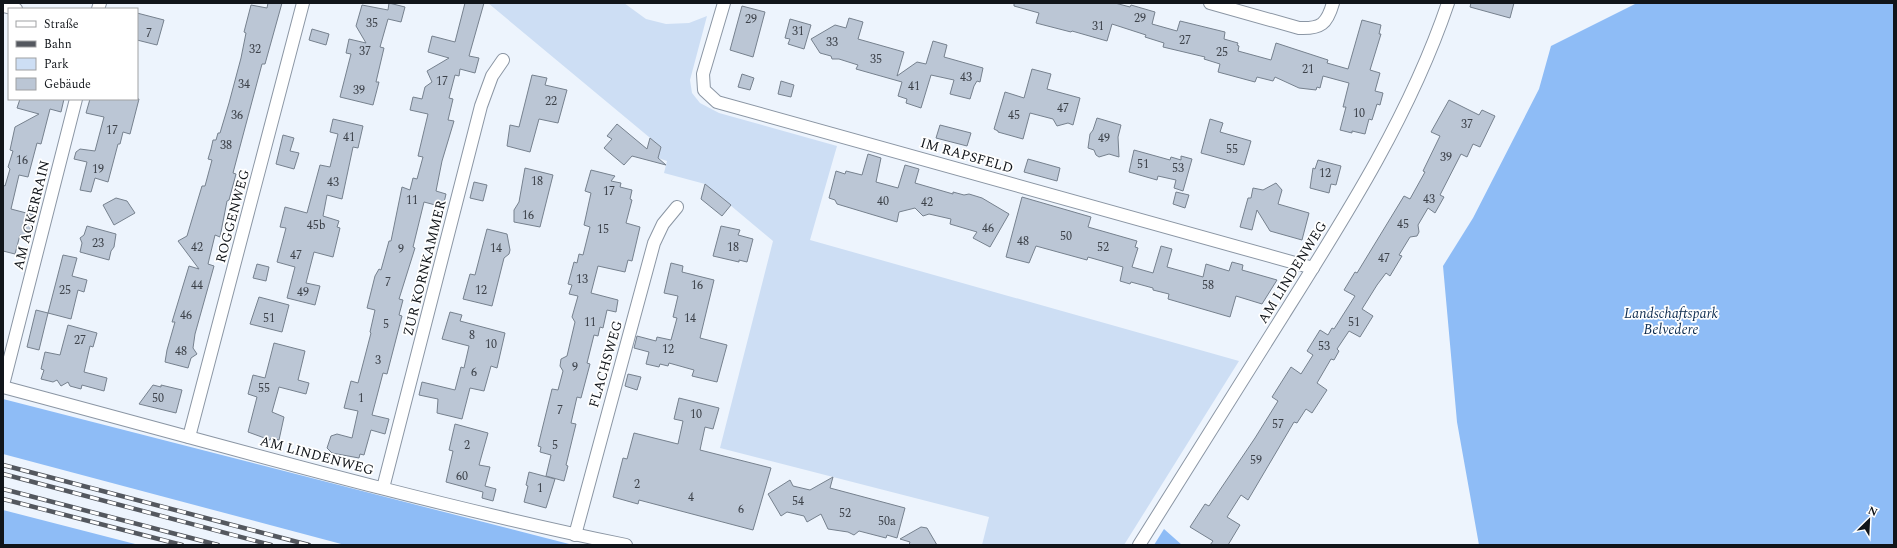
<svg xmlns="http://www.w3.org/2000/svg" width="1897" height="548" font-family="Spectral,serif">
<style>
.green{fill:#cddef4}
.forest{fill:#8ebcf6}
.building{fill:#bbc6d5;stroke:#76818e}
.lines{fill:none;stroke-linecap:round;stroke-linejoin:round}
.minor-casing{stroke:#8b96a4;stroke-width:14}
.minor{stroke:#fff;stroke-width:12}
.rail-casing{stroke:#54585f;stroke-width:4.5}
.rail{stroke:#fff;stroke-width:3;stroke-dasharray:9;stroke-linecap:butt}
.labels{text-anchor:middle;stroke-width:3.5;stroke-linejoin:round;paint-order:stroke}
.number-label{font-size:12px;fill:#3c4149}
.street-label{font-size:14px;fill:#11151a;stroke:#fff}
.park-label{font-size:14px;font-style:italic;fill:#0d2c50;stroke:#fff}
</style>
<rect width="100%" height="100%" fill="#edf4fd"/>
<path class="green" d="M488 3H624L646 19 666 24 689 23 707 16 690 80 692 93 700 103 719 113 837 146 810 240 1239 361 1124 545H982L989 517 720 448 773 241 705 184 664 173 667 161 658 158 661 147Z"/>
<g class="forest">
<path d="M1637 3H1894V545H1479L1457 422 1443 266 1473 218 1539 89 1551 46Z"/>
<path d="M3 399 573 545H345L3 454Z"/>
<path d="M3 510 139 545H3Z"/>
<path d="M1164 529 1182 545H1154Z"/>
</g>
<g class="building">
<path d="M268 3H282L265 64H262L242 139 233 173 236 174 229 200 227 201 220 237 215 235 208 264 214 266 195 334 193 348 197 354 191 358 188 368 165 362 167 350 175 322H172L189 266 199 269 178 241 187 236 202 186H205L212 160 208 159 211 149 213 140H216L218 133H220L229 103 241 58 246 33 244 32 251 5 267 8Z"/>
<path d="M389 3 405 7 401 22 388 19 380 47 384 48 376 82H379L373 105 340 97 351 54 346 53 349 39 366 43 356 26 362 5 388 10Z"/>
<path d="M465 3H484L469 56 479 58 475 73 460 69 459 76 455 75 449 98 453 99 448 120 454 121 442 161 436 191 446 194 443 207 424 202 413 247 415 248 399 299 403 300 399 315 402 316 387 374 383 373 372 415 389 419 385 434 371 430 364 455 360 454 359 458 332 453 327 448 331 436 337 434 352 438 358 411 344 408 351 381 358 383 371 333 370 332 375 310 367 308 375 276 379 269 381 270 389 241H391L402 187 410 190 413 178 417 179 423 157 418 156 428 114 410 110 413 97 422 99 425 87 432 82 427 71 449 58 428 52 432 36 455 42Z"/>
<path d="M1014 3H1115L1130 7 1131 5 1155 12 1152 24 1177 31 1180 21 1225 32 1224 39 1238 43 1237 45 1239 46 1238 51 1271 60 1276 43 1328 60 1327 63 1348 69 1362 20 1381 25 1379 34H1381L1370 70 1380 73 1375 91 1383 93 1380 105 1377 104 1372 120 1369 119 1365 134 1352 131V133L1340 130 1346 107H1343L1349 83 1323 76 1320 88 1317 87 1316 90 1299 88 1275 77 1273 81 1257 77 1255 82 1218 72 1220 64 1204 59 1205 57 1163 47 1164 43 1145 37 1146 35 1112 24 1107 41 1072 31 1071 32 1036 23 1039 13 1014 6Z"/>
<path d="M1471 3H1514L1510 18 1470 7Z"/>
<path d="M742 6 765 12 753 57 730 50Z"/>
<path d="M137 13 164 20 157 45 137 40Z"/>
<path d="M849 18 863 22 858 39 904 52 897 76 917 62 926 64 933 41 947 45 944 57 983 68 980 82 977 81 974 86 970 99 950 94 954 80 931 75 921 108 906 103 907 99 898 96 902 82 856 69 858 65 839 59H832L831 56 820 53 811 39 835 25 846 28Z"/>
<path d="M790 19 811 25 804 49 788 44 790 39 785 38Z"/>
<path d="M312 29 329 34 326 45 309 40Z"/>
<path d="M1032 69 1051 74 1047 89 1080 98 1073 125 1068 123 1057 126 1053 119 1030 113 1023 139 998 132V131L994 129 1005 92 1024 98Z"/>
<path d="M742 74 754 78 750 90 738 87Z"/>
<path d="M532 75 547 78 545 85 567 90 558 123 539 119 530 152 507 146 510 125 519 127Z"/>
<path d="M781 81 794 85 791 97 778 94Z"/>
<path d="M20 99H64L61 112 50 109 41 144 37 143 28 177 19 175 11 209 34 215 28 237 20 235 15 254 3 251V185L5 186 10 169 8 167 13 151 10 150 15 127 39 114 17 108Z"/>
<path d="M90 99H139L130 134 123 132 120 144H118L108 182 95 178 91 192 80 190 87 162 74 159 76 152 80 149 95 151 104 117 86 113Z"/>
<path d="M1449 100 1479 115 1482 110 1495 116 1480 147 1473 144 1467 157 1461 154 1440 195 1444 197 1435 213 1428 208 1418 225 1419 232 1417 236 1410 237 1399 255 1402 256 1390 276 1386 273 1377 285 1362 309 1373 316 1360 337 1349 331 1337 349 1339 351 1334 360 1331 359 1317 383 1327 390 1312 413 1306 409 1297 423 1294 422 1248 500 1241 495 1227 517 1240 525 1228 545H1210L1213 541 1190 527 1205 504 1209 506 1255 438 1278 401 1272 397 1291 367 1301 374 1313 355 1307 351 1320 330 1328 335 1332 328 1334 329 1355 296 1344 290 1355 272 1357 273 1404 196 1410 199 1425 172 1423 171 1440 136 1431 132Z"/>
<path d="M1097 118 1121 125 1118 137 1119 157 1109 154 1099 157 1096 155 1094 150 1088 148 1090 134 1093 130Z"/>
<path d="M333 119 363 126 358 148 353 147 342 199 327 195 323 216 339 221 337 227 340 228 333 257 314 252 306 283 320 286 315 305 287 298 295 267 277 262 286 228 280 227 285 207 307 213 320 165 330 167 338 134 330 132Z"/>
<path d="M1210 119 1223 123 1220 132 1251 141 1244 165 1201 153Z"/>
<path d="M617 124 647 149 650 138 661 147 658 158 666 165 632 156 624 165 604 148 612 139 607 136Z"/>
<path d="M940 125 971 133 967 146 936 138Z"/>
<path d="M283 135 294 138 290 151 299 153 294 169 276 164Z"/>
<path d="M1134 150 1170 160 1171 157 1181 160V156L1192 159 1183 191 1174 188 1176 180 1158 176 1157 180 1129 172Z"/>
<path d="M868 154 881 158 876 182 898 188 905 165 919 169 915 183 953 194V192L964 195 969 194 982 198 1009 214 990 247 973 238 977 232 950 224 951 219 929 214 923 216 915 208 899 212 897 222 837 204 835 200 829 198 836 171 845 174 846 171 862 175Z"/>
<path d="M1028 159 1060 168 1057 181 1024 172Z"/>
<path d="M1318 160 1341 166 1336 185 1331 184 1329 193 1310 188 1313 168 1315 169Z"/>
<path d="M525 168 553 175 540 227 514 222V210L519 202Z"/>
<path d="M591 170 615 176 611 181 621 183 620 187 632 190 630 199 632 200 626 223 640 227 632 261 628 260 625 272 598 266 591 293 618 300 616 312 607 310 603 328 600 327 598 336 594 335 587 363 590 364 581 398 577 397 571 423 576 424 566 465 568 466 564 481 546 476 551 455 540 452 541 447 538 446 552 389 558 390 563 371 560 366 561 359 567 356 575 322 572 317 578 296 569 294 572 285 568 284 574 262 577 263 579 254 583 255 590 227 584 225 591 193 585 191Z"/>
<path d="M474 182 487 185 483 201 470 198Z"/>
<path d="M1276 183 1282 190 1278 204 1309 213 1302 240 1270 231 1257 210 1252 230 1240 227 1248 198H1251L1253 188 1263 190Z"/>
<path d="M705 184 731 205 722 216 701 199Z"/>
<path d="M1176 192 1189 195 1185 208 1173 204Z"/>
<path d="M1022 197 1091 217 1088 227 1137 241 1135 247 1138 248 1132 267 1153 273 1161 246 1172 249 1167 267 1203 277 1206 264 1229 271 1232 262 1243 265 1242 270 1277 280 1262 304 1236 296 1230 317 1168 299 1169 294 1153 290V288L1131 282 1130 284 1120 281 1123 267 1088 257 1087 260 1036 246 1029 263 1006 257Z"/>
<path d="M116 198 127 201 135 213 114 225 103 205Z"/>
<path d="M87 226 116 234 114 247 111 251 109 260 80 252 82 243 80 238 84 235Z"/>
<path d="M721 226 740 230 738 235 753 239 747 262 739 260V262L713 256Z"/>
<path d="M487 229 507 234 510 250 509 254 504 258 492 306 463 299 470 274 475 275Z"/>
<path d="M63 255 77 258 72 276 87 280 84 292 78 290 71 319 48 313Z"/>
<path d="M671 263 683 266 682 272 714 280 700 338 727 345 717 382 692 376 694 370 669 363 668 366 660 364 659 367 646 364 649 352 634 348 637 336 656 341 657 337 671 340 677 318 673 317 678 296 664 293Z"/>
<path d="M257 264 269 267 266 281 253 278Z"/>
<path d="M259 297 289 305 282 332 250 324Z"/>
<path d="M36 310 48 313 39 350 27 347Z"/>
<path d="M450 312 462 315 460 321 505 333 497 368 491 366 484 391 470 388 462 419 437 413 438 399 419 395 422 382 455 390 461 367 464 368 469 346 442 339Z"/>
<path d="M68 325 97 333 93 347 90 346 84 372 107 378 104 391 82 385 81 389 70 386 68 382 61 386 57 380 53 382 41 379 44 370 41 369 45 352 60 355Z"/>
<path d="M274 343 305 351 298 380 309 383 306 394 279 387 272 412 284 417 279 440 271 438 270 440 248 432 257 397 248 394 253 375 265 378Z"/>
<path d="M628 374 641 377 637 390 625 386Z"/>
<path d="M153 385 161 387V385L182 390 176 413 139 404Z"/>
<path d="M679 398 719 408 713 429 705 427 700 450 771 468 753 530 639 500 638 504 613 497 623 458 627 459 634 433 678 444 683 421 674 419Z"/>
<path d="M455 424 488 433 479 465 490 467 485 486 496 489 493 501 482 498 483 492 446 482 453 451 449 450Z"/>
<path d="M529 472 555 479 546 508 524 502 528 486 526 485Z"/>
<path d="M833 477 830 488 905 508 897 538 887 535 886 538 859 531 854 535 848 532 828 529 821 514 807 522 804 516 787 512 781 516 768 494 790 480 793 486 810 490Z"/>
<path d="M921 527 927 528 937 545H909L910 542 900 539Z"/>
</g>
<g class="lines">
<g class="minor-casing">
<g id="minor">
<path d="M724 3 703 74 704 90 717 102 1313 268"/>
<path d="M1210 3 1299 28C1321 29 1327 24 1333 3"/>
<path d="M3 6 16 9"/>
<path d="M98 9 100 3"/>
<path d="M3 385 76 99"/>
<path d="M3 387C210 442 416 502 626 545"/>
<path d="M189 437 303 3"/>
<path d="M383 488 481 106 492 76 503 60"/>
<path d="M575 535 654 243 663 224 677 207"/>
<path d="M1139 545C1188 468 1236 391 1284 314 1347 214 1410 115 1448 3"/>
</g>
</g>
<use href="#minor" class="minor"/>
<g class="rail-casing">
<g id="rail">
<path d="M3 465 309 545"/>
<path d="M3 474 271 545"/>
<path d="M3 489 218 545"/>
<path d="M3 499 182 545"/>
</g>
</g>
<use href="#rail" class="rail"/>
</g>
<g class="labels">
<g class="number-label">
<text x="1140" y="22">29</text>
<text x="751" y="23">29</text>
<text x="372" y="27">35</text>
<text x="1098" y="30">31</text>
<text x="798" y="35">31</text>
<text x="149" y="37">7</text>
<text x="1185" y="44">27</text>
<text x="832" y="46">33</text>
<text x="255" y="53">32</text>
<text x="365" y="55">37</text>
<text x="1222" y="56">25</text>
<text x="876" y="63">35</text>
<text x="1308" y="73">21</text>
<text x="966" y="81">43</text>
<text x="442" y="85">17</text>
<text x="244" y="88">34</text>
<text x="914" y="90">41</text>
<text x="359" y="94">39</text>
<text x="551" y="105">22</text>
<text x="1063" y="112">47</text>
<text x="1359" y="117">10</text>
<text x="237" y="119">36</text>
<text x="1014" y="119">45</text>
<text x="1467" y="128">37</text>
<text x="112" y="134">17</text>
<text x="349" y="141">41</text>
<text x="1104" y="142">49</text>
<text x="226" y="149">38</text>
<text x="1232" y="153">55</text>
<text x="1446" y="161">39</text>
<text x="22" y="164">16</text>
<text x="1143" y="168">51</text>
<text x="1178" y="172">53</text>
<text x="98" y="173">19</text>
<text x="1325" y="177">12</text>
<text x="537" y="185">18</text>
<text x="333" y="186">43</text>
<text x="609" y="195">17</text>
<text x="1429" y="203">43</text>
<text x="412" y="204">11</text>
<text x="883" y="205">40</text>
<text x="927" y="206">42</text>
<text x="528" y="219">16</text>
<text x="1403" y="228">45</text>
<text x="316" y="229">45b</text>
<text x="988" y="232">46</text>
<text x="603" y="233">15</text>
<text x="1066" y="240">50</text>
<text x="1023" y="245">48</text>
<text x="98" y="247">23</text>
<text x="197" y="251">42</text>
<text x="733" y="251">18</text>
<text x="1103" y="251">52</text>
<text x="496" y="252">14</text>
<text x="401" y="253">9</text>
<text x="296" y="259">47</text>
<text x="1384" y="262">47</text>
<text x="582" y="283">13</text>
<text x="388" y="286">7</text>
<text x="197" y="289">44</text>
<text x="697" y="289">16</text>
<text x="1208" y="289">58</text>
<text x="65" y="294">25</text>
<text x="481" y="294">12</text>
<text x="303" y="296">49</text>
<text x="186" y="319">46</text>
<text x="269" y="322">51</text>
<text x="690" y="322">14</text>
<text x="590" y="326">11</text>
<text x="1354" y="326">51</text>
<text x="386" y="328">5</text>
<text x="472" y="339">8</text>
<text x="80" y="344">27</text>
<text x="491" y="348">10</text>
<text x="1324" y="350">53</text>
<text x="668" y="353">12</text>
<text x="181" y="355">48</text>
<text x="378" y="364">3</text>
<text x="575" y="371">9</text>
<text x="474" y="376">6</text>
<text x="264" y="392">55</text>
<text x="158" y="402">50</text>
<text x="361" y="402">1</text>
<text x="560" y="414">7</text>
<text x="696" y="418">10</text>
<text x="1278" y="428">57</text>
<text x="467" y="449">2</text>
<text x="555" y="449">5</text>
<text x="1256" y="464">59</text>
<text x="462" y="480">60</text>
<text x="637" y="488">2</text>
<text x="540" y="492">1</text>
<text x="691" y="501">4</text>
<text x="798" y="505">54</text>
<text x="741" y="513">6</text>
<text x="845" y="517">52</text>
<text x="887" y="525">50a</text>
</g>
<g class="street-label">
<text transform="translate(967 155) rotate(16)" y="5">IM RAPSFELD</text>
<text transform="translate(31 215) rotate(-76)" y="5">AM ACKERRAIN</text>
<text transform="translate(232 216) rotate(-75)" y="5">ROGGENWEG</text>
<text transform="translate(424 268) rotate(-76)" y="5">ZUR KORNKAMMER</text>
<text transform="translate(1292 272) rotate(-58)" y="5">AM LINDENWEG</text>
<text transform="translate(605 364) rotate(-74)" y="5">FLACHSWEG</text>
<text transform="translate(317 455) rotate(15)" y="5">AM LINDENWEG</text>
</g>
<g class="park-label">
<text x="1671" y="318">Landschaftspark<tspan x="1671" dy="16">Belvedere</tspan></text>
</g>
</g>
<rect width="1897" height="548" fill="none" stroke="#11151a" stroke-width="8"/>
<rect x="8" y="8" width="130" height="92" fill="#ffffff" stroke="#a0a1a3"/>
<rect x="16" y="21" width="20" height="6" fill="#ffffff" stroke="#a0a1a3"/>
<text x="44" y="28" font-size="12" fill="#11151a">Straße</text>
<rect x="16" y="41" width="20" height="6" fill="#54585f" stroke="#a0a1a3"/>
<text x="44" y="48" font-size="12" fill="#11151a">Bahn</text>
<rect x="16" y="58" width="20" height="12" fill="#cddef4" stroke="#a0a1a3"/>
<text x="44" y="68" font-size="12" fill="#11151a">Park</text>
<rect x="16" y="78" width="20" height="12" fill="#bbc6d5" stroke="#a0a1a3"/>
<text x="44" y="88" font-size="12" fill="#11151a">Gebäude</text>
<g transform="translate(1869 520) rotate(24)" stroke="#ffffff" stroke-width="3" paint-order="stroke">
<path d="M0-3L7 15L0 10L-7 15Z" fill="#11151a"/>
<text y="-6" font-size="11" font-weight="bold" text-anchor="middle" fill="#11151a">N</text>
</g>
</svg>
